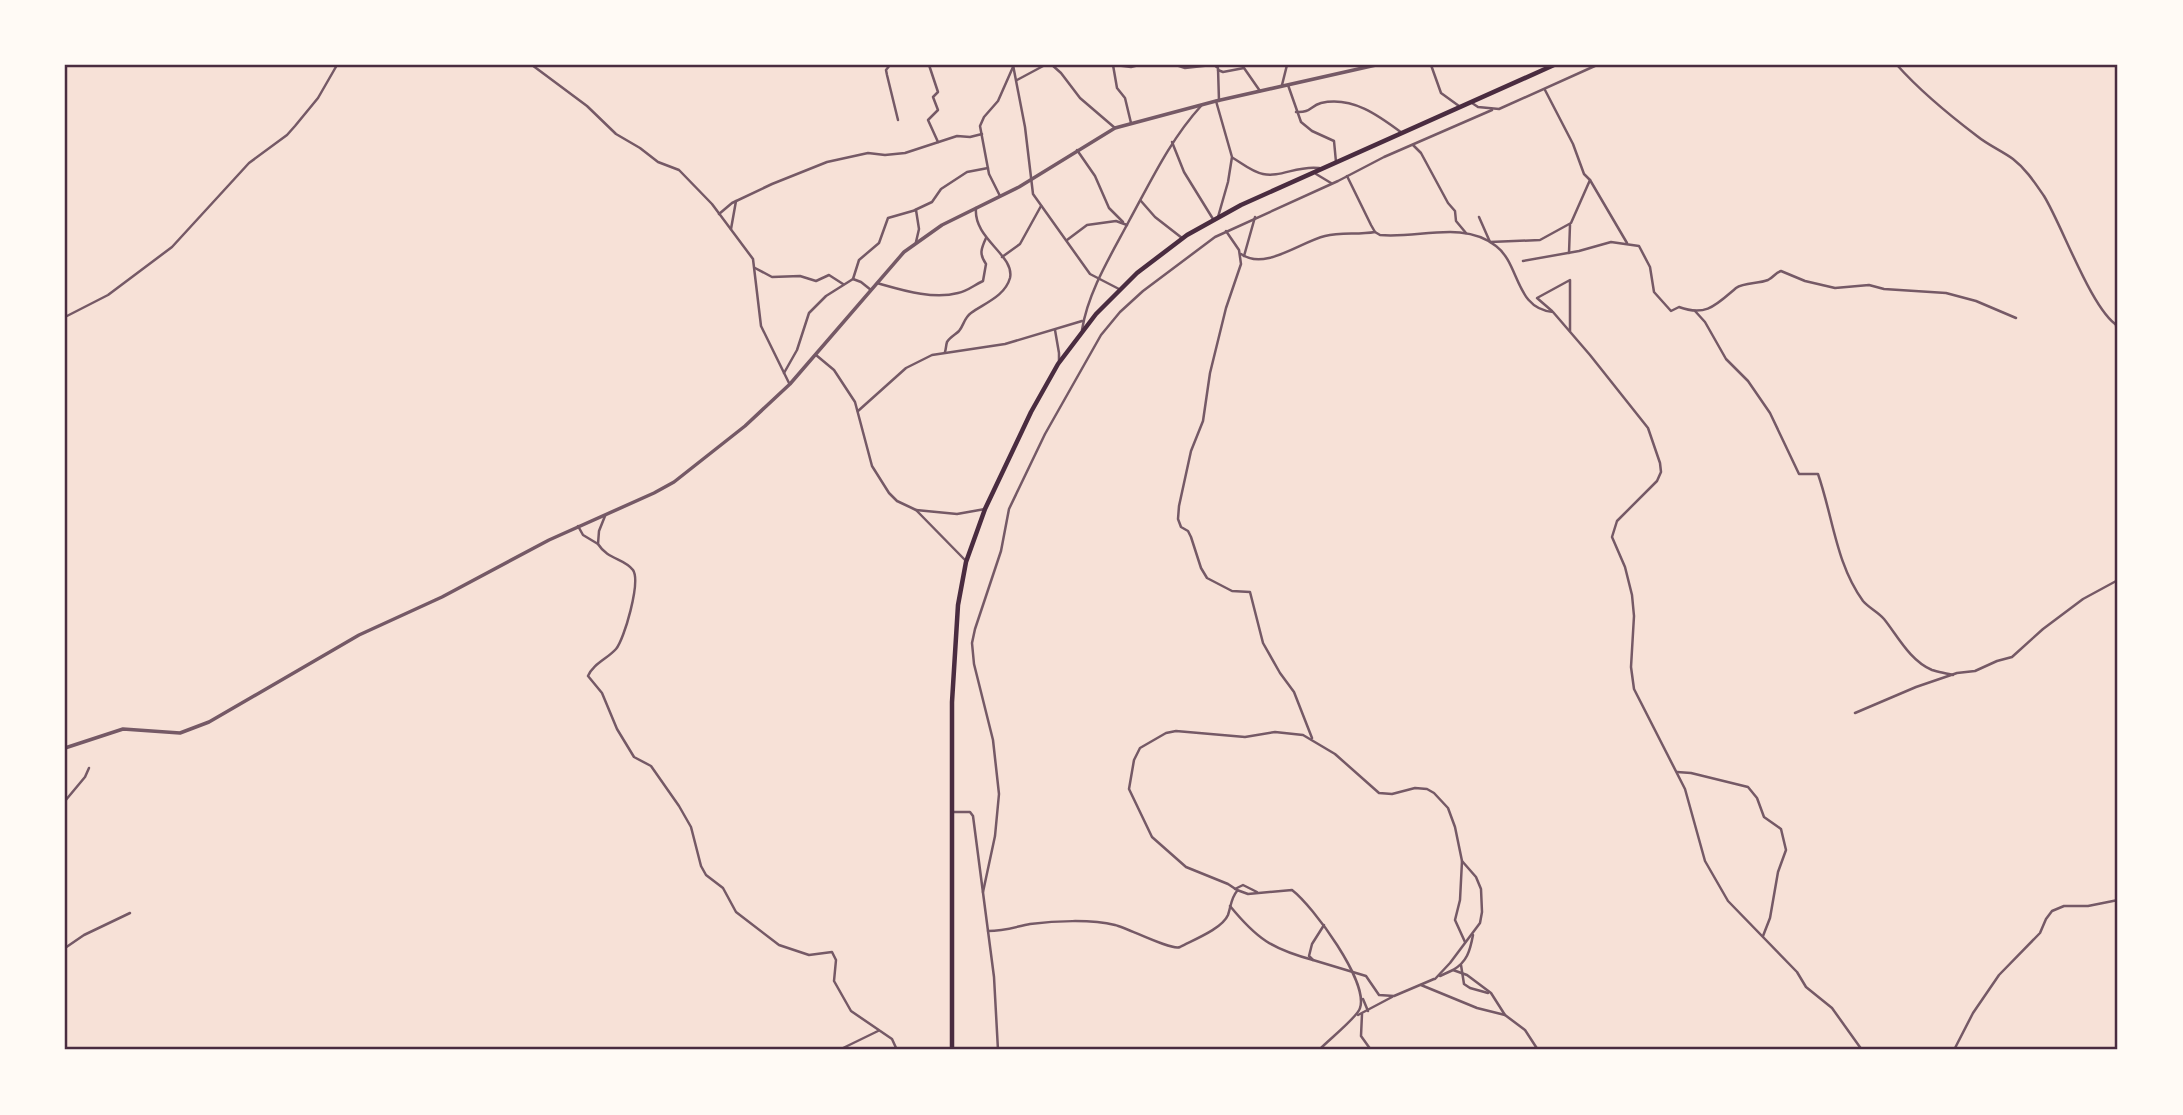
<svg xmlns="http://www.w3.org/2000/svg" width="2183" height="1115" font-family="Barlow,sans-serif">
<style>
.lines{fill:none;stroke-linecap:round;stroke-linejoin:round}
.minor{stroke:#755966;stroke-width:2.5}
.tertiary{stroke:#755966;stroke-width:3.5}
.primary{stroke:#4a2c40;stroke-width:4.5}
.neatline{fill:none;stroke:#4a2c40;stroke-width:2.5}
</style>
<rect width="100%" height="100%" fill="#f7e1d7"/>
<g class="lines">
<g class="minor">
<path d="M532 65 587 106 616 134 640 148 658 162 679 170 712 204 753 259 761 326 789 383"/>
<path d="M890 65 886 70 887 75 898 120"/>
<path d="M929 65 938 92 933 97 938 110 928 120 938 142"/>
<path d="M1013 65 1025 127 1033 194 1090 274 1119 289"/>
<path d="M1052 65 1061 73 1080 98 1115 128"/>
<path d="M1113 65 1117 88 1125 98 1131 123"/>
<path d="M1115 65 1131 67 1139 65"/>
<path d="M1176 65 1185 68 1212 65"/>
<path d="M1214 65 1218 68 1219 101"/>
<path d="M1431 65 1441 93 1459 106"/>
<path d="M1897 65C1921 92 1948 114 1977 136 1988 145 2002 151 2013 159 2026 169 2035 183 2044 196 2062 225 2092 311 2118 326"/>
<path d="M1218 70 1223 72 1244 68 1260 91"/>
<path d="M1017 80 1045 65"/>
<path d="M1282 85 1287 65"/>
<path d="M1288 85 1301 122 1312 131 1334 141 1336 162"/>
<path d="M1216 101 1232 157 1228 182 1218 217"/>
<path d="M1472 103 1478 107 1499 109 1597 65"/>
<path d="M1296 112C1311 113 1310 106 1321 103 1352 96 1378 115 1402 133"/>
<path d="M1172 142 1184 172 1213 219"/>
<path d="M1413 145 1421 153 1448 203 1455 211 1456 221 1466 233"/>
<path d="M1077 150 1095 176 1109 208 1123 222"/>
<path d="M1233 158C1243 164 1252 172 1263 174 1280 178 1298 165 1319 168"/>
<path d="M1316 174 1331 183"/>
<path d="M1347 176 1371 225 1375 232 1380 235C1418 239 1463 220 1496 246 1520 264 1515 309 1553 312L1590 355 1648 428 1660 463 1661 472 1657 481 1617 521 1612 537 1625 567 1632 595 1634 616 1631 667 1634 689 1685 789 1705 861 1728 901 1797 972 1806 987 1832 1008 1862 1050"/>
<path d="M1590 180 1627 243"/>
<path d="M1000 196 989 174 980 126 984 117 998 101 1013 67"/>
<path d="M1141 201 1155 217 1182 238"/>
<path d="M915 210 932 202 941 189 967 172 988 168"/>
<path d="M719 214 732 203 772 184 827 162 868 153 885 155 905 153 957 136 970 137 982 134"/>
<path d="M1479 217 1490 242 1540 240 1571 223 1590 180 1584 174 1573 144 1545 90"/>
<path d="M731 229 736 201"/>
<path d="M1226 231 1239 250 1241 264 1226 308 1210 373 1203 421 1191 451 1179 506 1178 519 1181 527 1188 531 1191 537 1201 568 1207 578 1232 591 1250 592 1263 643 1280 673 1294 692 1312 738"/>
<path d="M1067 240 1087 225 1116 221 1127 225"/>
<path d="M1569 253 1570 225"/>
<path d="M1241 254C1265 271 1300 242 1325 236 1341 232 1358 235 1375 232"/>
<path d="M1244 256 1255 217"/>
<path d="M1002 257 1020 244 1041 206"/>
<path d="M1523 261 1579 251 1611 242 1639 246 1650 267 1654 292 1671 311 1679 307C1706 317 1716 305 1736 288 1744 282 1758 284 1768 280 1774 277 1775 273 1781 271L1805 281 1835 288 1869 285 1884 289 1946 293 1976 301 2016 318"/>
<path d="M755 268 772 277 800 276 816 281 829 275 843 284"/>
<path d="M853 279 859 260 879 243 888 218 916 210 919 229 916 242"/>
<path d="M877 283C902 290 933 300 958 293 968 291 974 285 983 281L986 264C979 254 981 249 986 238"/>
<path d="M1552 311 1537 298 1570 280V331"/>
<path d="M1695 311 1705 322 1726 359 1748 381 1770 413 1799 474H1818C1833 517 1836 564 1863 601 1869 608 1878 612 1884 619 1897 635 1910 661 1932 670 1938 672 1946 673 1953 675"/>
<path d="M65 317 108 295 172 247 249 163 287 135 295 126 318 98 337 65"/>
<path d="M2116 325 2118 342"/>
<path d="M1055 330 1059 353V361"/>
<path d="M1082 330C1088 292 1111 255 1129 221 1151 181 1170 140 1201 106"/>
<path d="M945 352C946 349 946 345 947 342 950 337 956 334 959 331 964 325 964 318 971 313 985 303 1005 296 1010 278 1015 255 973 239 976 208"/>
<path d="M816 355 834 370 855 402 872 466 889 493 897 501 916 510 965 560"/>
<path d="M784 373 797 350 809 313 826 296 853 279 861 282 871 290"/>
<path d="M858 411 906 368 932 355 1005 344 1082 321"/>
<path d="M916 510 957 514 985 509"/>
<path d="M605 516 599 531 598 544C608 560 624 558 633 570 641 582 624 640 616 649 607 659 593 664 588 676L602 693 617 729 634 757 651 766 679 806 691 827 701 866 706 875 723 888 736 912 779 945 809 955 832 952 836 960 834 981 851 1011 892 1039 897 1050"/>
<path d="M578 526 583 535 598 544"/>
<path d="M1855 713 1916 687 1957 673 1975 671 1997 661 2012 657 2043 629 2083 599 2118 580"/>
<path d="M1677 772 1691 773 1748 787 1757 798 1764 817 1781 829 1786 850 1778 872 1770 918 1763 936"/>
<path d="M65 801 85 777 89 768"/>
<path d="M953 812H970L973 816 994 977 998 1050"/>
<path d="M1462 861 1460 900 1455 920 1465 942"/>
<path d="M1235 889 1243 885 1257 892"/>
<path d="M983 892 995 836 999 794 993 740 974 664 972 643 975 629 1001 551 1009 509 1045 434 1101 335 1120 312 1143 291 1215 237 1338 181 1384 157 1492 110"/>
<path d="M1230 906C1257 939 1272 949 1313 960"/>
<path d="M1324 925 1312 944 1309 956 1313 960 1366 976 1379 995 1394 996 1434 979"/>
<path d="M988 931C1004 931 1015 927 1030 924 1054 921 1091 919 1115 925 1128 928 1171 951 1180 947 1193 940 1222 929 1228 915 1231 906 1231 898 1237 891"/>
<path d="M65 948 84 935 130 913"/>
<path d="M1461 965 1464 984 1470 988 1488 993"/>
<path d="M1453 970C1467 962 1470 951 1473 935"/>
<path d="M1440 976 1453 970 1467 975 1491 993 1505 1015 1525 1030 1538 1050"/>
<path d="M1421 985 1477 1008 1505 1015"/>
<path d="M1363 999 1368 1011"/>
<path d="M1362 1014 1361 1036 1371 1050"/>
<path d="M1358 1015 1392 997"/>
<path d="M839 1050 878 1031"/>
<path d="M1319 1050C1327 1041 1358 1017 1360 1008 1369 982 1313 906 1292 890L1248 894 1237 890 1228 884 1186 867 1152 837 1129 789 1134 760 1140 748 1166 733 1176 731 1245 737 1275 732 1303 735 1335 754 1379 793 1392 794 1415 788 1427 789 1434 793 1448 808 1455 827 1462 861 1476 877 1481 889 1482 912 1480 923 1450 963 1435 979"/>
<path d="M1954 1050 1973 1013 1999 975 2040 933 2046 919 2052 911 2064 906H2088L2118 900"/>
</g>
<path class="tertiary" d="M65 748 123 729 180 733 209 722 359 635 442 597 549 540 654 493 674 482 745 426 790 384 904 252 942 225 1019 187 1115 128 1216 101 1376 65"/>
<path class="primary" d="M952 1050V702L958 605 966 562 985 509 1031 412 1058 364 1096 314 1137 273 1187 235 1241 205 1554 65"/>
</g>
<rect width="2183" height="1115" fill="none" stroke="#fffaf5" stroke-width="133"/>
<rect x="66" y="66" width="2050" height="982" class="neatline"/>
</svg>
